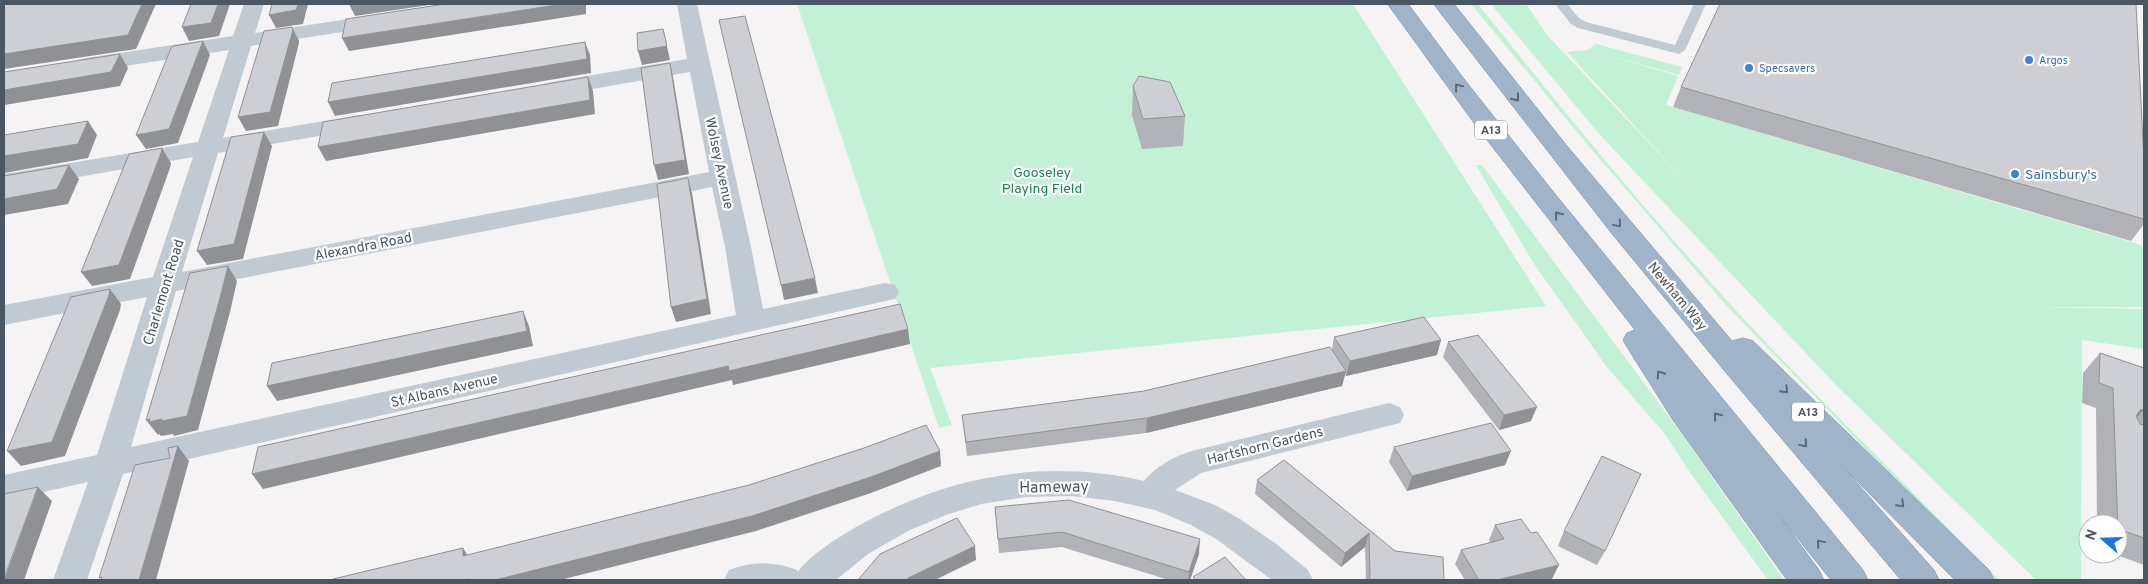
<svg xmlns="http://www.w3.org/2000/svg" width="2148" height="584" font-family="Overpass,sans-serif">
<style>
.green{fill:#c3f1d5}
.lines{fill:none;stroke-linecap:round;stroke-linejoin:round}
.trunk-casing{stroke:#7690ad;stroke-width:1}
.service{fill:#c1cad2;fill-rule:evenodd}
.minor{fill:#c1cad2;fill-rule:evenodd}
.trunk{fill:#9fb4c9;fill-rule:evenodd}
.wall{fill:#b0b2b7}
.shaded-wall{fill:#909195}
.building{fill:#cdcfd5;stroke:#909195}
.oneway{stroke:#5b6976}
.shop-dot{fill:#3f7fe0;stroke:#fff;stroke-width:2}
.labels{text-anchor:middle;stroke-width:4.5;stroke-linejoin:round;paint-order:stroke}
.far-shop-label{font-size:11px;fill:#366cbe;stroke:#fff;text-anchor:start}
.shield{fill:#fff;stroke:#808990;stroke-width:1}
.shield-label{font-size:12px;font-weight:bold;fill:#4a5661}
.street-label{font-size:14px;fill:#4a5661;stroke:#fff}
.park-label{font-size:14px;fill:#17864f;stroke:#fff}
.shop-label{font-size:14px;fill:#366cbe;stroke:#fff;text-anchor:start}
.near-street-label{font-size:16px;fill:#4a5661;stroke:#fff}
</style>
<rect width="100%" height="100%" fill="#f5f3f3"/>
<g class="green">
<path d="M797 4H1353L1546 306 930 368 952 425 939 428Z"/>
<path d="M1471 4H1478C1572 122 1668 239 1772 349 1847 427 1924 503 1999 580H1993L1724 303 1587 144Z"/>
<path d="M1491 4H1526L1547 35 1685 181 1567 52 1587 50 1596 44 1682 67 1679 75 1596 52 1678 76 1666 105 2141 245 2144 251V307H2032L2144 309V349L2082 340 2081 580H2036L1835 384 1601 136Z"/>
<path d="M1476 165H1482L1684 437 1784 580H1768L1689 471 1665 434 1606 366 1581 330 1534 264Z"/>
</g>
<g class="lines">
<g class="trunk-casing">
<g id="trunk">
<path d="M1388 4H1408L1464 79 1555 194 1863 570 1868 580H1831L1775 510 1819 570 1824 580H1787L1673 420 1627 347 1623 340 1627 333 1635 330 1477 127Z"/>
<path d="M1434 4H1454L1567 146 1732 341 1743 338 1753 341 1989 570 1994 580H1955L1842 466 1934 570 1939 580H1901L1728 375 1609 230Z"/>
</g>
</g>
<path class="service" d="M1555 4H1567L1579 18 1586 22 1675 45 1694 4H1706L1685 50 1679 54 1578 28 1571 24Z"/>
<g class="minor">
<path d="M244 4H264L255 33 382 14 389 16 392 20 389 24 382 26 251 46 223 138 360 115 368 117 372 122 368 127 360 129 218 153 182 272 709 172 690 72 552 96 544 94 541 89 544 84 552 82 687 59 677 4H697L751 247 763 309 885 283 895 285 899 292 895 299 885 301 123 474 87 580H53L88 482 4 501V475L97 455 147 297 4 325V305L153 277 193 157 4 190V174L198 142 229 50 86 72 78 70 75 65 78 60 86 58 233 36ZM712 187 725 247 736 315 131 447 176 291Z"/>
<path d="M1389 403 1400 407 1404 415 1400 423 1201 473 1175 490 1215 505 1240 519 1275 543 1308 570 1313 580H1272L1216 539 1191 525 1155 510 1115 501 1071 496 1026 497 981 504 946 515 908 531 868 554 836 580H724L729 570C752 561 774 561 797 570L798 572C808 556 842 535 858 526 948 476 1043 458 1144 481 1155 467 1174 456 1192 451Z"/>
</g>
<use href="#trunk" class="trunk"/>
</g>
<g class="wall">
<path d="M1133 86 1185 116 1183 146 1142 149 1132 115Z"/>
<path d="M1681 87 2144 161V224L2131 241 1673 107Z"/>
<path d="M1334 337 1437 355 1346 376 1345 374 1342 386 1146 433 967 456 962 415 1144 391 1332 349Z"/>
<path d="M1448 342 1531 421 1499 430 1443 357Z"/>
<path d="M2100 353 2144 368V565L2114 554H2118V524H2097L2096 408 2082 403 2083 373Z"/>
<path d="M1394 447 1505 465 1407 491 1389 462Z"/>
<path d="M1284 460 1395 551 1444 580H1366L1365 547 1341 567 1255 494 1257 480Z"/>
<path d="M995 507 1199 554 1190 580H1169L1062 547 999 553Z"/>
<path d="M1495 525 1552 579 1547 580H1465L1455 564 1461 550 1491 543 1489 540Z"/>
<path d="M1564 531 1605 551 1597 565 1558 546Z"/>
</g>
<g class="shaded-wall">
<path d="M142 4H156L136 49 4 69V54Z"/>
<path d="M218 4H230L219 36 189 41 182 27Z"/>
<path d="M298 4H308L303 24 276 28 269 15Z"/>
<path d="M349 4H436L355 16Z"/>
<path d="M563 4H586V14L349 51 342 38Z"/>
<path d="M292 27 299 41V43L278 126 246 131 238 117Z"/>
<path d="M663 29 670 60 642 65 638 51Z"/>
<path d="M203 41 210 55 178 143 146 149 136 135 186 84Z"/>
<path d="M585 42 590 55 591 73 335 116 328 102Z"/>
<path d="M120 54 128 68 120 86 4 105V90Z"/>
<path d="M670 63 673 77 689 174 658 180 654 165Z"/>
<path d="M588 77 593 91 595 114 326 161 318 147Z"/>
<path d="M88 121 97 135 88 158 4 173V156Z"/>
<path d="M264 132 272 146 243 259 207 265 197 251Z"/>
<path d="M162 148 171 163 170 168 130 279 92 286 81 272Z"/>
<path d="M69 165 79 179 68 204 4 215V199Z"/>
<path d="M688 178 692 193 711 314 676 322 671 307Z"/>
<path d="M228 266 237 281 230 312 198 430 174 436 173 434 161 436 159 434 158 435 146 420 150 419Z"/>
<path d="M815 278 818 293 784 300 781 285Z"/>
<path d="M110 289 121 304 120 310 65 456 21 466 7 451Z"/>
<path d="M523 311 529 326 533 346 277 401 267 386Z"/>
<path d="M908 329 910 344 733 385 732 380 263 489 252 474 728 366Z"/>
<path d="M1441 340 1437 355 1346 376 1350 361Z"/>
<path d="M1346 371 1342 386 1146 433 1147 418Z"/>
<path d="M1537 407 1531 421 1499 430 1504 415Z"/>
<path d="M2144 409V410L2127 428 2140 410Z"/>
<path d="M178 446 189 461 156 580H139Z"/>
<path d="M940 451 941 466 871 493 756 531 560 580H495Z"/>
<path d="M1511 451 1505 465 1407 491 1412 476Z"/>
<path d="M38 487 52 501 24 580H4Z"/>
<path d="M1369 533 1365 547 1341 567 1345 553Z"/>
<path d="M1200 539 1199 554 1190 580H1188L1189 572Z"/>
<path d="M975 546 976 560 935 580H907L908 578Z"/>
<path d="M463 548 472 562 463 556Z"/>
<path d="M1559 565 1552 579 1547 580H1497Z"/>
</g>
<g class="building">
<path d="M4 4H142L128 35 4 54Z"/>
<path d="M191 4H218L211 23 182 27Z"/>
<path d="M272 4H298L296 10 269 15Z"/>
<path d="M445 4H563L342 38 346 19Z"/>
<path d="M1720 4H2136L2144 161V219L1681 87Z"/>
<path d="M745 16 815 278 781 285 719 20Z"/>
<path d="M292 27 293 30 270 112 238 117 264 31Z"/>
<path d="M663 29 667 46 638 51 637 33Z"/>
<path d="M203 41 169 129 136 135 171 48 174 46Z"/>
<path d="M585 42 587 59 328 102 332 83Z"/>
<path d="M120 54 111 72 4 90V72Z"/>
<path d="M670 63 685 160 654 165 641 68Z"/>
<path d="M1139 76 1170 82 1185 116 1143 119 1133 86Z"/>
<path d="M588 77 590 100 318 147 323 122Z"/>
<path d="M88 121 78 144 4 156V135Z"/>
<path d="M264 132 234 244 197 251 231 137Z"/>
<path d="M162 148 161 153 119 265 81 272 129 154Z"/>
<path d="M69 165 57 189 4 199V176Z"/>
<path d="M688 178 707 299 671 307 657 184Z"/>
<path d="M228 266 220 298 187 416 162 421V419L149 422 150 419 146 420 190 273Z"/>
<path d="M110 289 109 295 52 442 7 451 71 297Z"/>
<path d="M900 304 908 329 729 371 728 366 252 474 258 447Z"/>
<path d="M523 311 527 331 267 386 272 363Z"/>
<path d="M1424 317 1441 340 1350 361 1334 337Z"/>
<path d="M1478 335 1537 407 1504 415 1448 342Z"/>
<path d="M1330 347 1346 371 1147 418 966 442 962 415 1144 391Z"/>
<path d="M2100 353 2144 368V409L2140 410 2136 416 2140 424 2144 425V538L2118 529 2113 388 2099 383Z"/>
<path d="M1491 423 1511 451 1412 476 1394 447Z"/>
<path d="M926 425 940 451 868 478 752 516 495 580H469V579L464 580H333V579L463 548V556L749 485 864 448Z"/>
<path d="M178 446 139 580H101L102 577 99 578 135 465 170 458 168 448Z"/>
<path d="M1602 456 1641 474 1605 551 1564 531Z"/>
<path d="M1284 460 1395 551 1443 557 1444 580H1370L1369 533 1345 553 1257 480Z"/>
<path d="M38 487 10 562 4 579V494Z"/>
<path d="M1069 500 1200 539 1189 572 1062 532 998 539 995 507Z"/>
<path d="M957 518 975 546 908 578 907 580H858L880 554Z"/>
<path d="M1521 519 1531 533 1537 532 1559 565 1497 580H1479L1461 550 1504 539 1495 525Z"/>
<path d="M1225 557 1246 580H1196L1193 577Z"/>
</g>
<defs><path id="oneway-chevron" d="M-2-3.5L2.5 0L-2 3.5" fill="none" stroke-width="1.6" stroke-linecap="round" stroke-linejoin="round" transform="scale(1.25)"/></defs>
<g class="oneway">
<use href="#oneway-chevron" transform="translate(1458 87) rotate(-128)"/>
<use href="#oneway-chevron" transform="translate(1516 98) rotate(52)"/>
<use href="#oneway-chevron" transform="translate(1558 215) rotate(-128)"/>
<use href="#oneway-chevron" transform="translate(1618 224) rotate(50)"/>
<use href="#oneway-chevron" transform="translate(1660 374) rotate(-123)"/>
<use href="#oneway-chevron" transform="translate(1785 390) rotate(45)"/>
<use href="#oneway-chevron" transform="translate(1717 416) rotate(-128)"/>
<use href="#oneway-chevron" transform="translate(1804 444) rotate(50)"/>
<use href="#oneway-chevron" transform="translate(1901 504) rotate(45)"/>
<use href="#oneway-chevron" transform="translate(1820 543) rotate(-130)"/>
</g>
<g class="shop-dot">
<circle cx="2029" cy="60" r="5"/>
<circle cx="1749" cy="68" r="5"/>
<circle cx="2015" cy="174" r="5"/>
</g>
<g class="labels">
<g class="far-shop-label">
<text x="2039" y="64">Argos</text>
<text x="1759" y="72">Specsavers</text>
</g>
<g class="shield">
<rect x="1475" y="120.5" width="32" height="19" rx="4"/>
<rect x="1792" y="402.5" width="32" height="19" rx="4"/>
</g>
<g class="shield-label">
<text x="1491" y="134">A13</text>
<text x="1808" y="416">A13</text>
</g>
<g class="street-label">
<text transform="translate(720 163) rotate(78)" y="5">Wolsey Avenue</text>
<text transform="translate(363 246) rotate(-11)" y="5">Alexandra Road</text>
<text transform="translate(163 292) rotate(-73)" y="5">Charlemont Road</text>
<text transform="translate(1678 296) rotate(50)" y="5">Newham Way</text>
<text transform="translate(444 390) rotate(-13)" y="5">St Albans Avenue</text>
<text transform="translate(1265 445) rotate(-14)" y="5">Hartshorn Gardens</text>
</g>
<g class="park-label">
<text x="1042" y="177">Gooseley<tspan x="1042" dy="16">Playing Field</tspan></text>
</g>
<g class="shop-label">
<text x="2025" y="179">Sainsbury's</text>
</g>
<g class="near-street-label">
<text transform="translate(1054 486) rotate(-1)" y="6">Hameway</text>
</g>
</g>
<rect width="2148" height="584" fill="none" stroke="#4a5661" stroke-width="10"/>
<g transform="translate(2103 539) rotate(290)"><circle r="24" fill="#ffffff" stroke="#b7bbc0"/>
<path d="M0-4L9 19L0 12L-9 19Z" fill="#1a73e8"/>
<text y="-8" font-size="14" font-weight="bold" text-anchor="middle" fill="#4a5661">N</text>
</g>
</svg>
